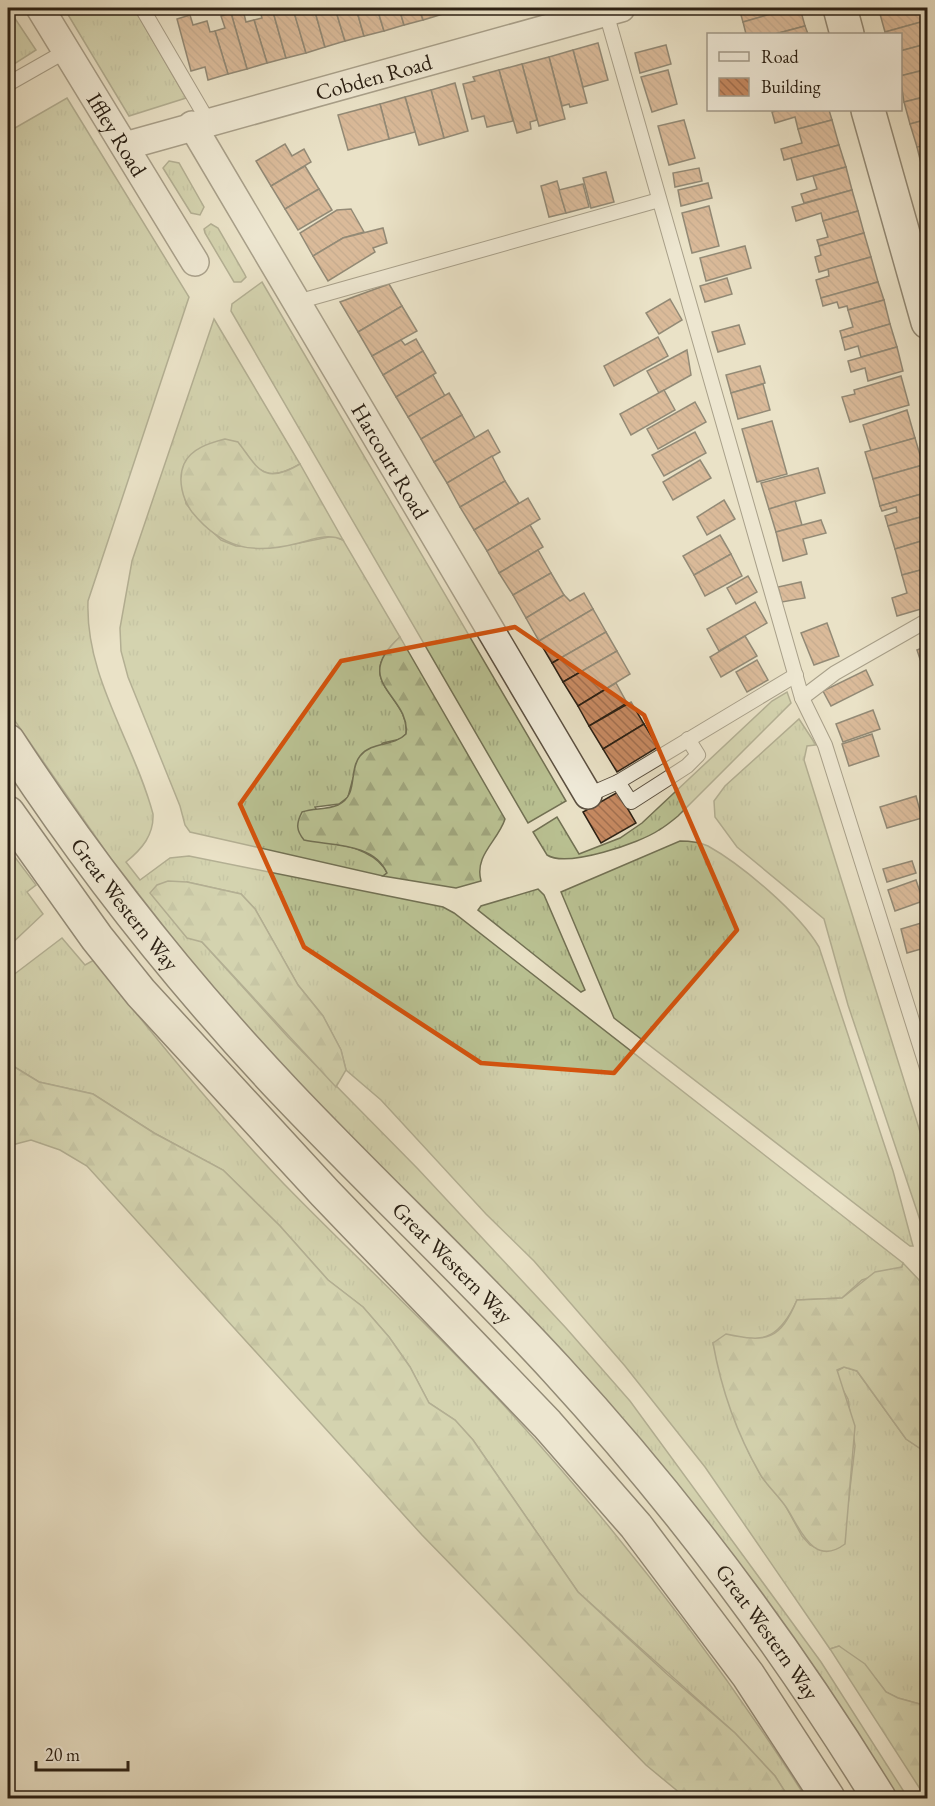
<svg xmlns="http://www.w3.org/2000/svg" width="935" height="1806" font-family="'EB Garamond',serif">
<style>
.grass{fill:url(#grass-tufts);stroke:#727154;stroke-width:1.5}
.forest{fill:url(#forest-firs);stroke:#727154;stroke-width:1.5}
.building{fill:url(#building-back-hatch);stroke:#2b2014;stroke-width:1.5}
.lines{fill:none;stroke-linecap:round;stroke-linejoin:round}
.lane-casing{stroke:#5b5041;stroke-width:16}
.street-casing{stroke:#5b5041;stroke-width:30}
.secondary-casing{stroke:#2b2014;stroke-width:36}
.lane{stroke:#f1ecdb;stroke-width:14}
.street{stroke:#f1ecdb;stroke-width:27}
.secondary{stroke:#f1ecdb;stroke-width:33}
.marked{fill:none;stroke:#d5530d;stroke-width:4.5;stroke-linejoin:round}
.labels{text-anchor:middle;stroke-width:5;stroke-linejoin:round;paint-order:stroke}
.street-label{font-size:22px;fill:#2b2014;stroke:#f1ecdb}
</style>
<defs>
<pattern id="grass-tufts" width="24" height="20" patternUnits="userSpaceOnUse" patternTransform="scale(1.5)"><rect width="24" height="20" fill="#bac293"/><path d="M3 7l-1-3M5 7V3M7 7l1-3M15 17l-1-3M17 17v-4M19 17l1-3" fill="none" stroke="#a0a67e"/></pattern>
<pattern id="forest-firs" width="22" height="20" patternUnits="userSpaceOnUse" patternTransform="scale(1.5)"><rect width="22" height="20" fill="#bac293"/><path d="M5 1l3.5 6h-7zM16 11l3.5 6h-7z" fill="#a0a67e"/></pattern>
<pattern id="building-back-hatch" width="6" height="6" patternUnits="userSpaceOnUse" patternTransform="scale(1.5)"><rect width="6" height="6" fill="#c78a62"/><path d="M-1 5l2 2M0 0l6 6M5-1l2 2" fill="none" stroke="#a27050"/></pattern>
</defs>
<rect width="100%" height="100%" fill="#eae2c7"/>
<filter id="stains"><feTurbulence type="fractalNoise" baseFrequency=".00333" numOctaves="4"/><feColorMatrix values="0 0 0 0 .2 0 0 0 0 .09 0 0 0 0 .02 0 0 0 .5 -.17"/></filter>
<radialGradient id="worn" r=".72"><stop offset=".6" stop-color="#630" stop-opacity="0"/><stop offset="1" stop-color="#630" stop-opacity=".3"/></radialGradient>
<g class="grass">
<path d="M8 8 36 50 8 68Z"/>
<path d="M64 8H134L186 98 129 116Z"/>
<path d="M67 98 189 297 88 601C85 678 134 742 153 814 154 835 142 849 126 862L140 880 170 858 189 856 443 907 454 913 903 1263 902 1267 862 1280 842 1298 797 1300C776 1347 758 1338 713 1343L732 1411 749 1453 762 1477 785 1505 802 1536 810 1545 824 1551 848 1505 855 1446 848 1399 839 1383 837 1371 844 1367 857 1371 906 1439 927 1453V1706L898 1698 886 1692 876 1679 839 1646 830 1649 705 1467 625 1366 534 1261 486 1214 381 1100 346 1070 341 1050 323 1016 298 985 255 909 241 894 187 882 193 937 202 942 288 1037 418 1169 566 1328 630 1401 821 1662 908 1798H897L850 1722 367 1156 246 1025 189 959 109 856 8 711V132Z"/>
<path d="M169 161 179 163 204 207 200 215 191 213 163 168Z"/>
<path d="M211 224 218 228 244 273 246 277 241 282H234L205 233 204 229Z"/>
<path d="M262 282 566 801 528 823 231 311 232 304Z"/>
<path d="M214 319 300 464C277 478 259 478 246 453L184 465 182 477 186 504 221 540 236 546 252 547 294 544 334 536 343 540 400 637C349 682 411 696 406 734L401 739 383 743 353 778 348 797 339 804 315 807 335 844C353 846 379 855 387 873L383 876 190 832 185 825 180 806 128 677 121 651 120 628 132 561Z"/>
<path d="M787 692 791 703 678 816C672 821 666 826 659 830 640 843 567 868 547 855L533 832 557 817 579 854 620 838 642 823 772 701Z"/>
<path d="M799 719 816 745 807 746 804 760 927 1154V1241L848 1005 824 919 737 847 715 817 714 801 725 786Z"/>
<path d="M680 841C690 841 699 842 708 846 742 865 799 913 819 947L893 1171 913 1246H910L614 1018 561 892Z"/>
<path d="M8 848 36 885 27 892 43 914 8 947Z"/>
<path d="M538 889 544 895 585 990 581 992 478 910 481 906Z"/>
<path d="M62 938 85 965 94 960C155 1038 216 1113 284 1184 358 1260 438 1333 510 1412 619 1532 719 1661 806 1798H789L775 1776 735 1733 578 1592 473 1440 455 1420 429 1403 410 1367 389 1337 363 1307 328 1280 280 1226 223 1170 154 1133 93 1094 39 1082 8 1063V979Z"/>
</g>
<g class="forest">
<path d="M225 439 238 442C258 468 263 486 300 464L343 540C328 533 314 539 299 543 253 555 222 549 192 512 183 500 177 480 184 464 191 448 210 443 225 439Z"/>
<path d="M400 637 505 819C498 841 474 855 481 881L456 888 383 876 387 873C374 842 330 846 304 840 296 830 296 824 302 812 314 808 326 810 338 805 359 795 348 771 360 756 372 741 393 747 406 734 411 695 349 683 400 637Z"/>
<path d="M168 881 187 882 241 894 255 909 298 985 323 1016 341 1050 346 1070 336 1087 202 942 187 938 150 893 157 885Z"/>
<path d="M8 1063 39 1082 93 1094 154 1133 223 1170 280 1226 328 1280 363 1307 389 1337 410 1367 429 1403 455 1420 473 1440 578 1592 668 1675 735 1733 775 1776 789 1798H686L646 1765 422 1535 87 1166 60 1150 31 1140 8 1146Z"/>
<path d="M903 1263 919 1280 927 1300V1453L906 1439 857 1371 844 1367 837 1370 855 1426 845 1544C813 1568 800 1528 786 1507 778 1495 767 1486 760 1474 737 1434 721 1388 713 1343L726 1334C767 1343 780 1340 797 1300L842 1298 875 1272 902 1267Z"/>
<path d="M839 1646 865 1664 886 1692 898 1698 927 1706V1794L924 1795 830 1649Z"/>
</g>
<g class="building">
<path d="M259 8H272L286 58 267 63 254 20 262 18Z"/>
<path d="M272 8H293L306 53 286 58Z"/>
<path d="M299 8H314L325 47 306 53 293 9Z"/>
<path d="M314 8H335L345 41 325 47Z"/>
<path d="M335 8H356L364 36 345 41Z"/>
<path d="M356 8H377L384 31 364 36Z"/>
<path d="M377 8H399L404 25 384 31Z"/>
<path d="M399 8H419L423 20 404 25Z"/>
<path d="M419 8H441L443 14 423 20Z"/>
<path d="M441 8H461L462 9 443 14Z"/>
<path d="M739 8H792L743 22Z"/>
<path d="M792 8H800L805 26 775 34H746L743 22Z"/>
<path d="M878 8H904L880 14Z"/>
<path d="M904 8H928V20L885 32 880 14Z"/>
<path d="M243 10 246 22 254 20 267 63 247 69 231 13Z"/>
<path d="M231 13 247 69 228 74 215 31 225 28 221 16Z"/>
<path d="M190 15 193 25 207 21 210 32 215 31 228 74 208 80 205 67 191 71 177 19Z"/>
<path d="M928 20 926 44 900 51V34H885V32Z"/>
<path d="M805 26 808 34H775Z"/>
<path d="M598 43 608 80 583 87 573 50Z"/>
<path d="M926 44 928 69 900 76V51Z"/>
<path d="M666 45 671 64 640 73 635 53Z"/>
<path d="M573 50 587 103 570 107 569 104 562 106 549 57Z"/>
<path d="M549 57 565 119 539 126 522 64Z"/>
<path d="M522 64 537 120 530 122 531 129 517 133 499 70Z"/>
<path d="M928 69V96L904 102 900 76Z"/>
<path d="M499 70 513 121 487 127 484 116 472 119 463 84 475 81 473 77Z"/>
<path d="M668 70 677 104 652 112 641 77Z"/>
<path d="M455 83 468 131 444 138 431 90Z"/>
<path d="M431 90 444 138 419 145 405 97Z"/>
<path d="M928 96V119L910 124 904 102Z"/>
<path d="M405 97 415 132 389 139 380 104Z"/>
<path d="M380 104 389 139 348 150 338 115Z"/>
<path d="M780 110H829L832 120 798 129 795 117 775 123 772 112Z"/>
<path d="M928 119V145L917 147 910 124Z"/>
<path d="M684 120 695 158 669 165 658 126Z"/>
<path d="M832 120 839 145 784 160 781 149 802 143 798 129Z"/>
<path d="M285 144 292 156 304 149 311 162 271 186 256 161Z"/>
<path d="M839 145 846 167 797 180 791 158Z"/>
<path d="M928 145V169L923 171 917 147Z"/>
<path d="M305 166 319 189 285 209 271 186Z"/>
<path d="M846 167 852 190 804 203 801 194 817 189 813 176Z"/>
<path d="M699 168 702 181 675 187 673 173Z"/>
<path d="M928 169V186L923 171Z"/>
<path d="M606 172 614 202 591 208 583 178Z"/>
<path d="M557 181 566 213 549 217 541 186Z"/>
<path d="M708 183 712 198 681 206 678 190Z"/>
<path d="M583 184 589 207 566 213 559 190Z"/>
<path d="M319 189 332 210 298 230 285 209Z"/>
<path d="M852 190 858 211 823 221 821 213 796 221 792 207Z"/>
<path d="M709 206 719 246 692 253 682 213Z"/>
<path d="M351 209 364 232 343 238 313 256 300 233 337 210Z"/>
<path d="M858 211 864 233 819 246 817 240 828 237 823 221Z"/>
<path d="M383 228 387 243 373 248 375 252 328 281 313 256 343 238Z"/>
<path d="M864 233 871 257 819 272 815 257 821 255 819 246Z"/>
<path d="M745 246 751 268 706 281 700 258Z"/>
<path d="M871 257 878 282 821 298 816 280 829 276 828 269Z"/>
<path d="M727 278 732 294 705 302 700 286Z"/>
<path d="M878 282 884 300 848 310 847 306 839 308 837 302 823 306 821 298Z"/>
<path d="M389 284 402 306 358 332 340 302Z"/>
<path d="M670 299 682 320 659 334 646 313Z"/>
<path d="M884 300 890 324 842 338 840 331 853 327 848 310Z"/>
<path d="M402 306 417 331 372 356 358 332Z"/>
<path d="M890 324 897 347 861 357 858 346 845 350 842 338Z"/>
<path d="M739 325 745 344 718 352 712 332Z"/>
<path d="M658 337 668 356 614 386 604 366Z"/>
<path d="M416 339 423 351 383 375 372 356 401 340 405 345Z"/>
<path d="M897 347 903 371 868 381 865 368 851 372 848 361Z"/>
<path d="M687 350 691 375 659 393 647 371Z"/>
<path d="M423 351 436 373 396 397 383 375Z"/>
<path d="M760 366 765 383 731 393 726 375Z"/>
<path d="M433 375 445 396 408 417 396 397Z"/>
<path d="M901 376 909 405 850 422 842 397 855 394 854 390Z"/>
<path d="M763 384 770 410 738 419 731 393Z"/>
<path d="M664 390 675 410 631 435 620 414Z"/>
<path d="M449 393 462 415 421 439 408 417Z"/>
<path d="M695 402 706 422 658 449 647 429Z"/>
<path d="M907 410 915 438 871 451 863 425Z"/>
<path d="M462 415 475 438 434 462 421 439Z"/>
<path d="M772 421 787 474 757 482 742 429Z"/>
<path d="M488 430 500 452 447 483 434 462Z"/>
<path d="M695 432 706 453 664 476 652 455Z"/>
<path d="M915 438 923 465 873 479 865 452Z"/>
<path d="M492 456 505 481 460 507 447 483Z"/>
<path d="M700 460 711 478 673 500 663 482Z"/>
<path d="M923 465 928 492 880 506 873 479Z"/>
<path d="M818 468 825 493 769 509 761 483Z"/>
<path d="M505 481 519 503 474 530 460 507Z"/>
<path d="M928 492V515L888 526 885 516 897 512 896 507 882 511 880 506Z"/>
<path d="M528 498 540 519 487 551 474 530Z"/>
<path d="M724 500 735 519 707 535 697 517Z"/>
<path d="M795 501 802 525 776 532 769 509Z"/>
<path d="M928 515V539L895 549 888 526Z"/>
<path d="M821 520 826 533 803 539 807 554 783 561 776 532Z"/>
<path d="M530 525 543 547 499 573 487 551Z"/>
<path d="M720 535 731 554 694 575 683 556Z"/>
<path d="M928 539V568L902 575 895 549Z"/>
<path d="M538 550 551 573 513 595 499 573Z"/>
<path d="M731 554 742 576 705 596 694 575Z"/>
<path d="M928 568V607L897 616 892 598 907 593 902 575Z"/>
<path d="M551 573 564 595 526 618 513 595Z"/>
<path d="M748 576 757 592 736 604 727 588Z"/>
<path d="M801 582 805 598 782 602 778 587Z"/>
<path d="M584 593 593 609 539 641 526 618 564 595 570 601Z"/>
<path d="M755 602 767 623 719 651 707 629Z"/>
<path d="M593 609 606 632 552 663 539 641Z"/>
<path d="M827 623 839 656 814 665 801 633Z"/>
<path d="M606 632 617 651 563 682 552 663Z"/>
<path d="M928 633V663L922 665 917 650 925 647 921 637Z"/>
<path d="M745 636 757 656 721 677 710 657Z"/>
<path d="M617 651 630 674 578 706 563 682Z"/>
<path d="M757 660 768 680 747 692 736 672Z"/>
<path d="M866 670 873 685 831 706 823 691Z"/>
<path d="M616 683 627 703 589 726 578 706Z"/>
<path d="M631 702 644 724 603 749 589 726Z"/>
<path d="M873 710 880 729 843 742 836 724Z"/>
<path d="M644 724 658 747 617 772 603 749Z"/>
<path d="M872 734 879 756 849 766 842 744Z"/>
<path d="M618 792 636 823 601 843 583 812Z"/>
<path d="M916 796 922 818 887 828 880 807Z"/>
<path d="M912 861 916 873 887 882 883 869Z"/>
<path d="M916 880 923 901 895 911 888 890Z"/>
<path d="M928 921V947L907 953 901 929Z"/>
<path d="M928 999V1018L922 1000Z"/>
</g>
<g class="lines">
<g class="lane-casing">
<g id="lane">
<path d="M142 8 208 121"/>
<path d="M605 9 802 698 825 745 928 1071"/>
<path d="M8 84 66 51"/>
<path d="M297 302 659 200"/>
<path d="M802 698 835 673 928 620"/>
<path d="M618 782 631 802 687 766 698 755 688 739"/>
<path d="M588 795 618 782 796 675"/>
</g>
</g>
<g class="street-casing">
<g id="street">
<path id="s1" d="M40 8 195 262"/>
<path id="s2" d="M192 125 588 795"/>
<path id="s3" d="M125 146 621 8"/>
</g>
</g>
<g class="secondary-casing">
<g id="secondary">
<path d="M840 8 847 34"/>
<path d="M868 110 928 322"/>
<path id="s4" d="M8 741C90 867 183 984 286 1093 374 1186 469 1274 556 1369 678 1502 785 1645 879 1798"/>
<path d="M8 813 97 938 141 993 325 1193 547 1424 636 1526 748 1675 828 1798"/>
</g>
</g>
<use href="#lane" class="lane"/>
<use href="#street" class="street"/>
<use href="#secondary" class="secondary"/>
</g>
<path d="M0 0H935V1806H0ZM515 627 644 715 737 930 614 1073 481 1063 304 947 240 804 341 661Z" fill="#eae2c7" fill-opacity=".55" fill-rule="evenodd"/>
<path class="marked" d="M515 627 644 715 737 930 614 1073 481 1063 304 947 240 804 341 661Z"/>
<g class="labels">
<g class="street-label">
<text dy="8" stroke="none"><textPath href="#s3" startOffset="258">Cobden Road</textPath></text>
<text dy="8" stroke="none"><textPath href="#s1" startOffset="148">Iffley Road</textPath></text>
<text dy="8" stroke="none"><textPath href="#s2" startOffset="390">Harcourt Road</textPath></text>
<text dy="8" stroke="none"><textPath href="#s4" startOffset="201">Great Western Way</textPath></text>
<text dy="8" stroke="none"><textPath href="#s4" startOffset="687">Great Western Way</textPath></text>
<text dy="8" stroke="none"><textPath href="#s4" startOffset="1173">Great Western Way</textPath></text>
</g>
</g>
<rect width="935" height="1806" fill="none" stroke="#eae2c7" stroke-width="30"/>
<rect x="9" y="9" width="917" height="1788" fill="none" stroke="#2b2014" stroke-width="3"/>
<rect x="15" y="15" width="905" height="1776" fill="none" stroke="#2b2014" stroke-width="1.5"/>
<rect x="707" y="33" width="195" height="78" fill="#f1ecdb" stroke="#a29a8b" stroke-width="1.5"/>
<rect x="719" y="52" width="30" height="9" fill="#f1ecdb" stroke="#a29a8b" stroke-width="1.5"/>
<text x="761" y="63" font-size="18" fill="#2b2014">Road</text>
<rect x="719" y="78" width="30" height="18" fill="url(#building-back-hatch)" stroke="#a29a8b" stroke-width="1.5"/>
<text x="761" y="93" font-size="18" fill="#2b2014">Building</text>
<path d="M36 1761v9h92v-9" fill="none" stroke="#2b2014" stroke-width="3"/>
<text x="45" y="1761" font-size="18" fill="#2b2014" stroke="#f1ecdb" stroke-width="4.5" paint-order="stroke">20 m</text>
<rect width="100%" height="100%" filter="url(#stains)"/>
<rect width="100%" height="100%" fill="url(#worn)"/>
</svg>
